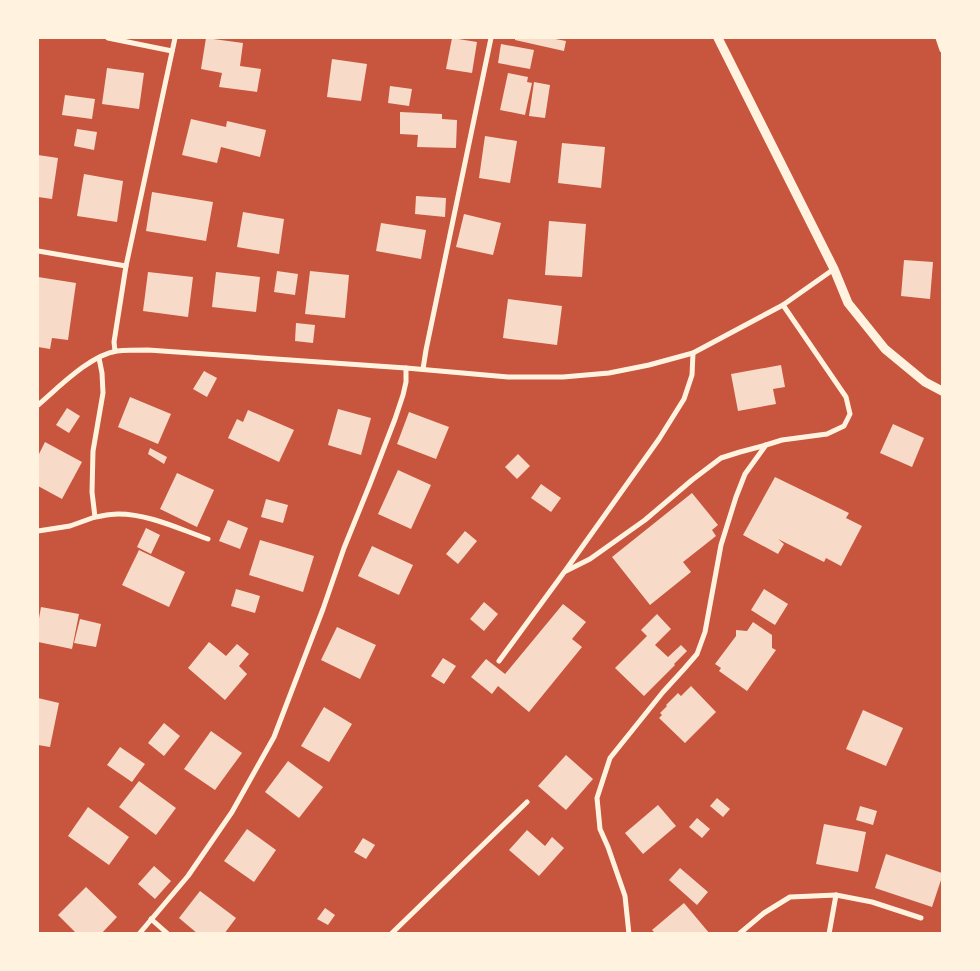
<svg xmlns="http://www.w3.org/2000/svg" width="980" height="971" font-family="Ubuntu,sans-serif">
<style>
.building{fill:#f7dbc8}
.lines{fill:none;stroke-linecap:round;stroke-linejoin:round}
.minor{stroke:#fff3e0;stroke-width:5}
.tertiary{stroke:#fff3e0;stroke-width:9}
</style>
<rect width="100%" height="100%" fill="#c8553d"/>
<g class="building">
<path d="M206 38 243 43 240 66 261 69 257 92 219 87 222 73 201 69Z"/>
<path d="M452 38 477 42 472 73 446 69Z"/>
<path d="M515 38H550L566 41 564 51 515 40Z"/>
<path d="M501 44 534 50 530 69 498 63Z"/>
<path d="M332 59 367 64 361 101 327 97Z"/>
<path d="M107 68 144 73 139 109 102 104Z"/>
<path d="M508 73 528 77 527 82 532 83 525 115 500 110Z"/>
<path d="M534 82 550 85 545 118 529 116Z"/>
<path d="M390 86 412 89 409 106 388 103Z"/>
<path d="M65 95 95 99 92 119 62 115Z"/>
<path d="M400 112 442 114V119L457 120 456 148 417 147 418 135 400 134Z"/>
<path d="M191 119 226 127 227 121 266 130 260 157 221 147 217 163 182 155Z"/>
<path d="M77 129 97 132 94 150 74 146Z"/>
<path d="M485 136 517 141 510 183 479 178Z"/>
<path d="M562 143 605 147 601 188 558 183Z"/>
<path d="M38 155 58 158 52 199 38 197Z"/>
<path d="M84 174 123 181 117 222 77 216Z"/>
<path d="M152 192 213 202 206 241 146 231Z"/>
<path d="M416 196 446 198 445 217 415 214Z"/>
<path d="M243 212 284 219 279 254 237 247Z"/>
<path d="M464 214 501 223 493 255 456 247Z"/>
<path d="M549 221 586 224 582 277 545 275Z"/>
<path d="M381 223 426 230 421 259 376 251Z"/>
<path d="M904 260 933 262 930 299 901 296Z"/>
<path d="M277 271 298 274 295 295 274 292Z"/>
<path d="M310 271 349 275 345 318 305 314Z"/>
<path d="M148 272 193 277 188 317 143 311Z"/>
<path d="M216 272 260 277 256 312 212 307Z"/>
<path d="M38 277 76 283 68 340 52 338 50 349 38 347Z"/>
<path d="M508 299 562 306 557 345 503 338Z"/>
<path d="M296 323 315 325 313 343 295 341Z"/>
<path d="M781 365 785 387 773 389 776 404 738 411 731 374Z"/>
<path d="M204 371 217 378 207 397 193 389Z"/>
<path d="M130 397 171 414 158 444 118 427Z"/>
<path d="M67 408 80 416 69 433 56 425Z"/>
<path d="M338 409 371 418 361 455 328 445Z"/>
<path d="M248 410 294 430 279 462 228 438 237 419 243 422Z"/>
<path d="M409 412 449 427 436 459 397 444Z"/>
<path d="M893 424 924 438 912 467 880 453Z"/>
<path d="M45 442 82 462 62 499 38 486V456Z"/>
<path d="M150 448 167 457 164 464 148 454Z"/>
<path d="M518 454 530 466 517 479 505 467Z"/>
<path d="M398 470 431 485 411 529 378 514Z"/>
<path d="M177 473 214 490 197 527 160 509Z"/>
<path d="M775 477 849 513 846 518 862 526 841 566 826 558 824 562 778 539 784 544 778 554 743 535Z"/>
<path d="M541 484 561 498 551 512 531 498Z"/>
<path d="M692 493 718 525 712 530 716 536 683 562 691 572 650 605 612 557Z"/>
<path d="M266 499 288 505 283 523 261 517Z"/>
<path d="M228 520 248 528 240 549 219 541Z"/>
<path d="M146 528 160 535 151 554 137 547Z"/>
<path d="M465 531 477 541 458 564 446 554Z"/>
<path d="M260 540 314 556 303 592 249 575Z"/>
<path d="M372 546 413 565 399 595 358 576Z"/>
<path d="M139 550 185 572 169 607 122 585Z"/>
<path d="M236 589 260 596 255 613 231 606Z"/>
<path d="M764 589 788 604 775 625 751 610Z"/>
<path d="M484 602 498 614 484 631 470 619Z"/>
<path d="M563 604 586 622 572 639 582 647 529 712 498 686 492 694 471 677 486 659 505 674Z"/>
<path d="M41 607 79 614 72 649 38 642V624Z"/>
<path d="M657 614 671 629 655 645 668 657 681 645 687 651 674 664 675 665 644 696 615 668 647 636 641 630Z"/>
<path d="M80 619 101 624 96 647 74 643Z"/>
<path d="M753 622 772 635V648L776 650 747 691 719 671 721 668 715 664 736 636V630L747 631Z"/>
<path d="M337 627 376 645 360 679 321 660Z"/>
<path d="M209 642 226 656 237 644 249 654 239 666 247 674 225 700 188 668Z"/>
<path d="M443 658 456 666 444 684 431 676Z"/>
<path d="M691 686 716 712 685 743 659 718 662 715 660 713 667 706 666 705 678 693 681 696Z"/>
<path d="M38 698 59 703 50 747 38 745Z"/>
<path d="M324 707 352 724 329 762 301 746Z"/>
<path d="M863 710 903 728 886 766 846 749Z"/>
<path d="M164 723 180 736 164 756 148 743Z"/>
<path d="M211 731 242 753 215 790 184 769Z"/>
<path d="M120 747 145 764 132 782 107 765Z"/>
<path d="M566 755 593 779 566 810 538 786Z"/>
<path d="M288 761 323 787 299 818 265 792Z"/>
<path d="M139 781 176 808 156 835 119 807Z"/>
<path d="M717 798 730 809 723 817 710 806Z"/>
<path d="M658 805 676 826 643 854 625 833Z"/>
<path d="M860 806 877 811 873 825 856 820Z"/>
<path d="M88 807 129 837 109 865 68 836Z"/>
<path d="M697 818 710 829 702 838 689 827Z"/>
<path d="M824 824 866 832 858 872 816 864Z"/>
<path d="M247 829 276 850 254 882 224 861Z"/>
<path d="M527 830 545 846 552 837 564 848 539 876 509 850Z"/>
<path d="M363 838 375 845 366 859 354 852Z"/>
<path d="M886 854 942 873V877L932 907 875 888Z"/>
<path d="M154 866 171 881 155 899 138 884Z"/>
<path d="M680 868 708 892 697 905 669 880Z"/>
<path d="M86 887 117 917 101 934H77L58 915Z"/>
<path d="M200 891 236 918 224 934H198L179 918Z"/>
<path d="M684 903 710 934H656L652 930Z"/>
<path d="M325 908 335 915 328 925 317 919Z"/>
</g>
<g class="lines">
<g class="minor">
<path d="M108 38 172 51"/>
<path d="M938 38 942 50"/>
<path d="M38 251 126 266"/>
<path d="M115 351 114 342 126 266 175 38"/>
<path d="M423 369 426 350 491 38"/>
<path d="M38 405C58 388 90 355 117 351 127 350 138 350 148 350L406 368 508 377H563L609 373 649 365 693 353 783 305 834 269"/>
<path d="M95 517C102 516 110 514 118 514 149 514 179 529 208 539"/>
<path d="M38 531 70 526 95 517 92 492 93 451 103 393 102 373 99 358"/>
<path d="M566 571 590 559 645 520 692 480 721 458 740 452 766 445"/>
<path d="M499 661 565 571 659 439 684 399 692 375 693 353"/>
<path d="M151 919 168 934"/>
<path d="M139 934 188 876 232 812 274 737 323 609 344 548 370 484 395 419 403 395 406 382V368"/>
<path d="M391 934 527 802"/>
<path d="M629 934 625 896 608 847 600 829 597 798 610 758 663 692 684 669 697 654 705 632 721 545 736 497 745 474 766 445 782 440 827 434 844 426 850 414 846 397 783 305"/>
<path d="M739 934 764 913 790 897 836 895 872 902 921 918"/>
<path d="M829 934 836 895"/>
</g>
<path class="tertiary" d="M718 38 834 269 848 303 885 349 925 382 942 391"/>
</g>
<rect width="980" height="971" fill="none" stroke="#fff3e0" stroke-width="78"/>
</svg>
